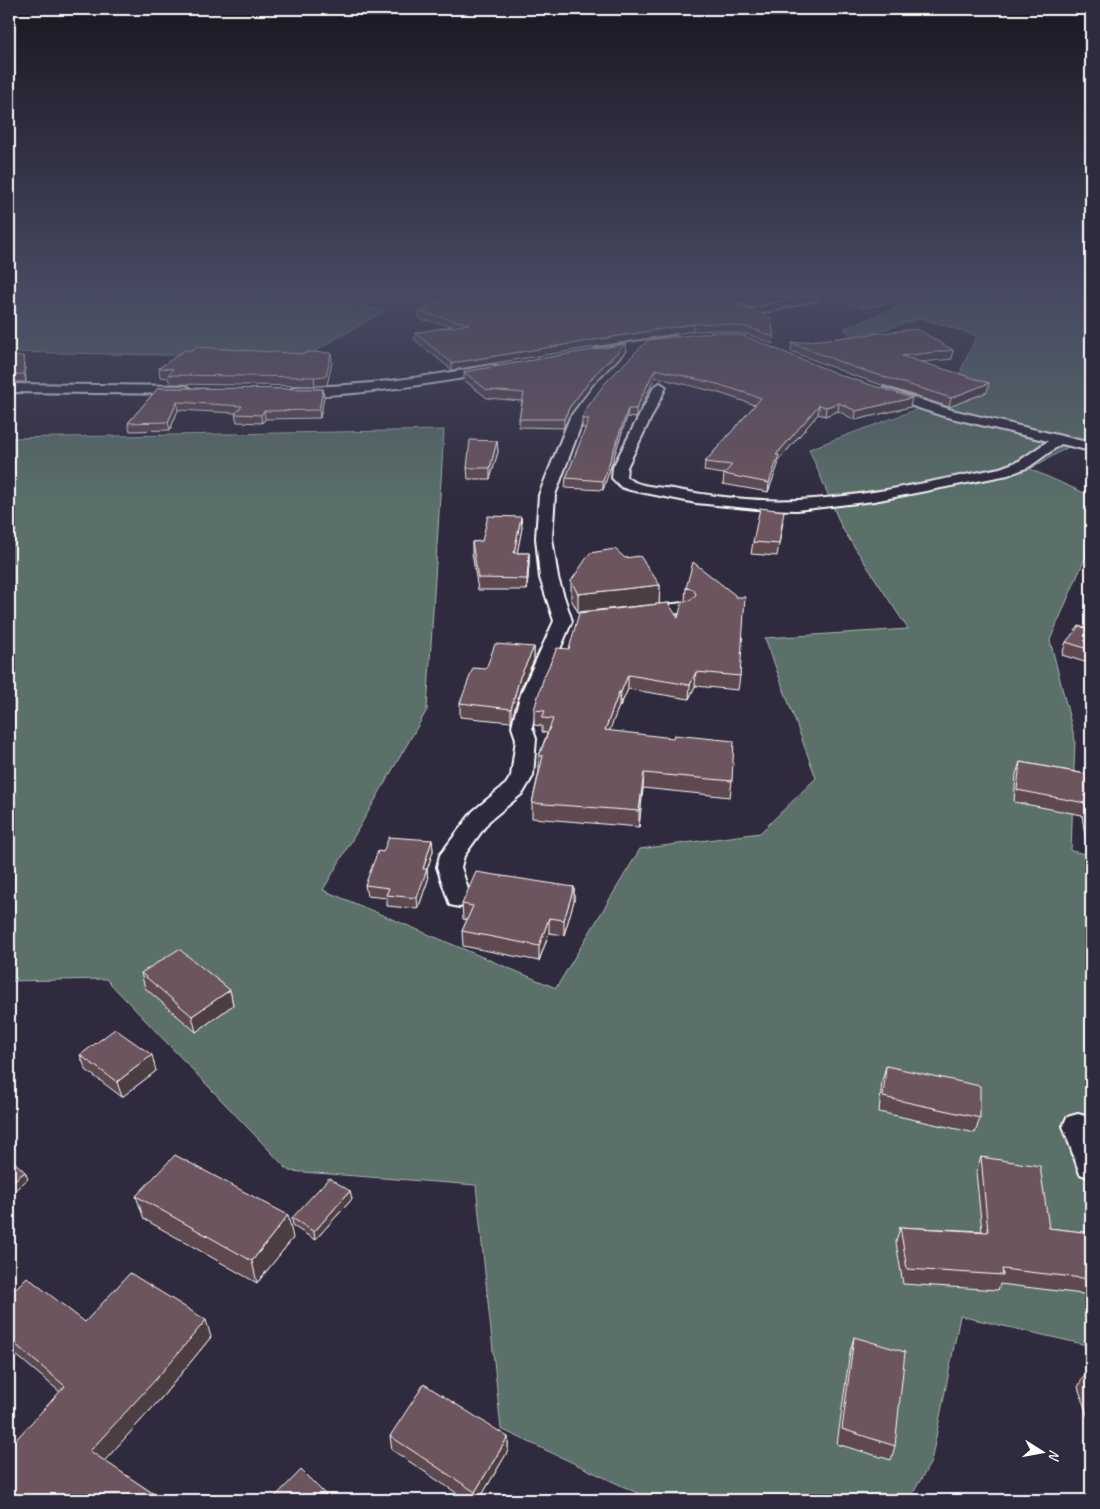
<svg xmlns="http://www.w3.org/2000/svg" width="1100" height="1509" font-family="Caveat,sans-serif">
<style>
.green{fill:#5a6f69;stroke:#acb7b4}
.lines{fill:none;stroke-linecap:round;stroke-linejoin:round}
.street-casing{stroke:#fff;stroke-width:4}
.street{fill:#2f2a3d;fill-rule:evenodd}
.wall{fill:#5e4951;stroke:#fff}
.shaded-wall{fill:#4c3c42;stroke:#fff}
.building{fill:#6d555e;stroke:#fff}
</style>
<rect width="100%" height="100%" fill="#2f2a3d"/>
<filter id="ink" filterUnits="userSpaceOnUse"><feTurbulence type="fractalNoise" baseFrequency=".02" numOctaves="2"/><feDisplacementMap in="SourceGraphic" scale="10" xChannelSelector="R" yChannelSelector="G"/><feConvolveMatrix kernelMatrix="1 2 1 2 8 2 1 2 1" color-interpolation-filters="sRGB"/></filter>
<g filter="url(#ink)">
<g class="green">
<path d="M9 297H319L384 311 310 354 161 355 9 352Z"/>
<path d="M916 297H1091V434L1030 469 1091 496V544L1050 640 1075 740 1071 851 1091 855V1346L960 1316 931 1462 909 1500H652L501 1429 476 1185 289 1171 106 979 9 981V438L444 430 427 710 323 890 556 988 640 849 760 833 816 778 765 638 908 629 842 528 809 449 953 396 962 368 977 336 922 318 854 339 844 328 893 310Z"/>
</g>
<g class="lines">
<g class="street-casing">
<g id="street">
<path d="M711 297H725L744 307 753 309 801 297H820L819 299 753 315 737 312Z"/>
<path d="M674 336 680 339 678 341 645 347 604 389 584 417 555 495 552 538 558 578 572 621 542 691 534 717 532 727 536 739 533 776 523 793 489 821 464 856 461 867 471 899 468 905 459 907 450 905 437 867 440 855 473 811 506 784 511 776 516 739 512 727 514 717 522 691 554 621 540 578 536 538 539 495 570 417 596 383 629 350 598 356 592 352 598 348Z"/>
<path d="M492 365 496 366 498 369 496 372C470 378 300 406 288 391L294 387C361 387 426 377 492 365Z"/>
<path d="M660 383 666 387 627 467 626 477C638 487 659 487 673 489 714 497 757 502 798 500 865 497 933 481 1000 468L1019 461 1048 441 943 416 879 395 878 392 884 388 952 410 1091 443V451L1061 444 1029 467 1008 475 874 501 797 510 757 509 696 503 630 490 621 487 612 478 613 467 654 387Z"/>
<path d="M9 384 186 386 192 390 186 394 9 392Z"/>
<path d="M684 603 690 604 693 608 690 612 645 617 639 616 636 612 639 608 645 607Z"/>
<path d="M1078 1114 1089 1117 1091 1123V1178L1080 1174 1063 1126 1067 1117Z"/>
</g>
</g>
<use href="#street" class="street"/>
</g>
<g class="wall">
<path d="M720 297 774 337 773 344 750 335 716 330 693 331 452 370 415 340V333L452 326 420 319 419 312 426 310V307Z"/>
<path d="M829 297H908V298L863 308Z"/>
<path d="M648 340 910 407 855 420 838 411 825 416 818 414 778 461V465L768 492 723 484 724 474 704 471 705 462 755 405 716 392 655 377 636 418 627 417 603 490 565 488 566 478 586 428H582V419Z"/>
<path d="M792 343 953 350 952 359 921 362 987 392 949 407 852 375 791 351Z"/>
<path d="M626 344 625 352 595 382 569 416 564 428 519 427V419L522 401 487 398 464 380V372Z"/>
<path d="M331 353 332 362 327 385 315 386 170 384 168 378 160 377 159 368 303 354Z"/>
<path d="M9 357 25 364 26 382H9Z"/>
<path d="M158 388 323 389 324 397 320 418 265 419 262 423 237 422 235 414 236 413 178 410 170 430 130 431 128 423Z"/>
<path d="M497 441 498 452 490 479H468L467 468Z"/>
<path d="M521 517 522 528 517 553H529V564L527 590H478L472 553V542L482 541Z"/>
<path d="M783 522 777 556 751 554 753 542Z"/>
<path d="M571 581 660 585 659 604 578 612 571 599Z"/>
<path d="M686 588 735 597 740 676 738 690 695 686 689 699 628 689 620 707 619 706 609 731 732 781 730 797 643 788 639 827 532 818V803L539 771V756L547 733 542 732V726L534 725V710L569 649 678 618 685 601Z"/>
<path d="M1091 630V664L1062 655 1066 642Z"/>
<path d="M534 647V660L520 690 511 722 460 717V703L486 669Z"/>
<path d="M1020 762 1087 774 1090 765H1091V844L1086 843 1082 815 1014 802 1016 774Z"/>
<path d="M432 840 433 851 427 870 428 880 418 909 387 906V898L367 896 365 885 383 852Z"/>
<path d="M574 887V901L564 935 549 933 539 961 463 946 462 931 467 920 463 919 462 904Z"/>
<path d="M141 973 230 990 233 1005 196 1032 145 988Z"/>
<path d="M80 1055 156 1071 122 1097 86 1070Z"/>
<path d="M886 1066 980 1118 975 1133 879 1112 882 1081Z"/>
<path d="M981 1157 1049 1228 1091 1233V1295L1000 1284 998 1290 903 1284 896 1242 900 1227 982 1231 976 1172Z"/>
<path d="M136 1196 293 1238 257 1283 144 1219Z"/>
<path d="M352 1199 315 1240 293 1226 292 1218Z"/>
<path d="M9 1295 85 1322 211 1337 163 1396 104 1461 160 1498 161 1500H9L60 1392 9 1349Z"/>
<path d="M854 1337 895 1446 891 1460 837 1444 850 1352Z"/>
<path d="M1086 1372H1091V1427L1078 1387Z"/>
<path d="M390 1436 508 1437V1451L479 1500H467L392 1450Z"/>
</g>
<g class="shaded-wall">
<path d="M883 297H908V298L863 308 864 301Z"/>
<path d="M693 324V331L452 370V363Z"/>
<path d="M626 344 625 352 595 382 569 416 564 428V419L569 408 595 374Z"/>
<path d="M953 350 952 359 900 364 902 356Z"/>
<path d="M331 353 332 362 327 385 315 386 314 377Z"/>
<path d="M23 356 25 364 26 382 24 374Z"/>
<path d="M655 369V377L636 418V409Z"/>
<path d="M989 383 987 392 949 407 951 398Z"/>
<path d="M323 389 324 397 320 418 319 410Z"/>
<path d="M912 398 910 407 855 420 856 411Z"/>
<path d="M177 402 178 410 170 430 168 422Z"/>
<path d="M839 403 838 411 825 416 826 407Z"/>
<path d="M819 405 818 414 778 461V465L768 492 769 483 776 455Z"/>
<path d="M628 409 627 417 603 490V481Z"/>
<path d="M264 411 265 419 262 423 261 415Z"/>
<path d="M497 441 498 452 490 479V468Z"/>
<path d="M521 517 522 528 515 564 514 553Z"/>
<path d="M529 553V564L527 590V579Z"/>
<path d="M660 585 659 604 578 612V594Z"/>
<path d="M534 647V660L520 690 511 722V709L520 677Z"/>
<path d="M696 672 695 686 689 699 690 685Z"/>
<path d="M628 675V689L620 707 621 692Z"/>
<path d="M619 692V706L604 745 605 730Z"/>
<path d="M644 773 643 788 639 827V811Z"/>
<path d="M432 840 433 851 427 870 428 880 418 909 417 898 423 869Z"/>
<path d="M574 887V901L564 935V920Z"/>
<path d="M549 918V933L539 961V946Z"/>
<path d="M230 990 233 1005 196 1032 192 1016Z"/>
<path d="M152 1055 156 1071 122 1097 117 1082Z"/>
<path d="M25 1172 28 1179 9 1195V1184Z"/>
<path d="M350 1191 352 1199 315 1240 314 1232Z"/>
<path d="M288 1215 293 1238 257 1283 252 1261Z"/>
<path d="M206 1320 211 1337 163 1396 98 1468 90 1451Z"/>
<path d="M508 1437V1451L479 1500H475V1492Z"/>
</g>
<g class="building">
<path d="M450 297H720L737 307 751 310 771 318 774 337 751 328 717 323 693 324 452 363 415 333 469 324 419 312 430 308 426 307Z"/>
<path d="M851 297H883L864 301Z"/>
<path d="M917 329 953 350 902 356 989 383 951 398 853 367 792 343Z"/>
<path d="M717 332 744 336 843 376 912 398 856 411 839 403 826 407 819 405 776 455H779L769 483 724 474 732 465 705 462 761 398 717 384 655 369 636 409H628L603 481 566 478 589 419H582L586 409 606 382 648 340Z"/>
<path d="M626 344 595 374 569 408 564 419H519L524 393 487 390 464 372Z"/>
<path d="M196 347 303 354 309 352 331 353 326 376 314 377 168 375 173 369 159 368 185 350H192Z"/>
<path d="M23 356 24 374 9 375V357Z"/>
<path d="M158 388 323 389 319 410 264 411 261 415 235 414 242 406 177 402 168 422 128 423Z"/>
<path d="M470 440 497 441 490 468H467Z"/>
<path d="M760 508 784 511 779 544 753 542Z"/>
<path d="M488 516 521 517 514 553H529L527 579 478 578 472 542 482 541Z"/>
<path d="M615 549 625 558 640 556 660 585 578 594 571 581 590 553Z"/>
<path d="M693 562 735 595V597H745L740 676 696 672 690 685 628 675 621 692H619L605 730 673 738 674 735 734 741 732 781 644 773 639 811 532 803 543 756H539L553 719 542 718 545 711 534 710 536 703 544 677 557 648 569 649 579 613 668 603 678 618 682 602 691 600 696 594 693 589 686 588Z"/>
<path d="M1079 626 1091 630V650L1066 642Z"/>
<path d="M495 644 534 647 520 677 511 709 460 703 473 668 486 669Z"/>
<path d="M1020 762 1091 775V831H1090L1085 803 1017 790Z"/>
<path d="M389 837 432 840 423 869H427L417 898 386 895 389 888 365 885 378 851 383 852Z"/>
<path d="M476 872 574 887 564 920 549 918 539 946 462 931 473 906 462 904Z"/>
<path d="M179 949 230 990 192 1016 141 973Z"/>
<path d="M115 1029 152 1055 117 1082 80 1055Z"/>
<path d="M886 1066 980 1086V1118L883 1097Z"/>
<path d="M175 1155 288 1215 252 1261 136 1196Z"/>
<path d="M9 1157 25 1172 9 1184Z"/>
<path d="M981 1157 1040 1166 1049 1228 1091 1233V1279L1002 1269 1003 1275 907 1269 900 1227 988 1232Z"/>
<path d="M329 1178 350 1191 314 1232 292 1218Z"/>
<path d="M130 1273 206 1320 157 1378 90 1451 160 1498 159 1500H9V1447L65 1386 9 1339V1295L27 1277 85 1322Z"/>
<path d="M854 1337 905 1352 895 1446 842 1429Z"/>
<path d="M1086 1372H1091V1389Z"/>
<path d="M424 1384 508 1437 475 1492 390 1436Z"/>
<path d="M301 1470 331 1500H272Z"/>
</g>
</g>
<linearGradient id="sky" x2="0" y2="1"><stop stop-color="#1a1722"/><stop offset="0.58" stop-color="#474a62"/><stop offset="1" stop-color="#474a62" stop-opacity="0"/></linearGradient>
<rect width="1100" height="509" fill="url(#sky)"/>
<rect width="1100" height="1509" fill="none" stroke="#2f2a3d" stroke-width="30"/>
<rect x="15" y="15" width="1070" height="1479" fill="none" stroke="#fff" stroke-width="2" filter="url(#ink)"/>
<g transform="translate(1042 1452) rotate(101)" stroke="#2f2a3d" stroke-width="4" paint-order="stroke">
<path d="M0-4L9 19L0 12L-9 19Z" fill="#ffffff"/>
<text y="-8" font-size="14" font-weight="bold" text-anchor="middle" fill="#ffffff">N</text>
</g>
</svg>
